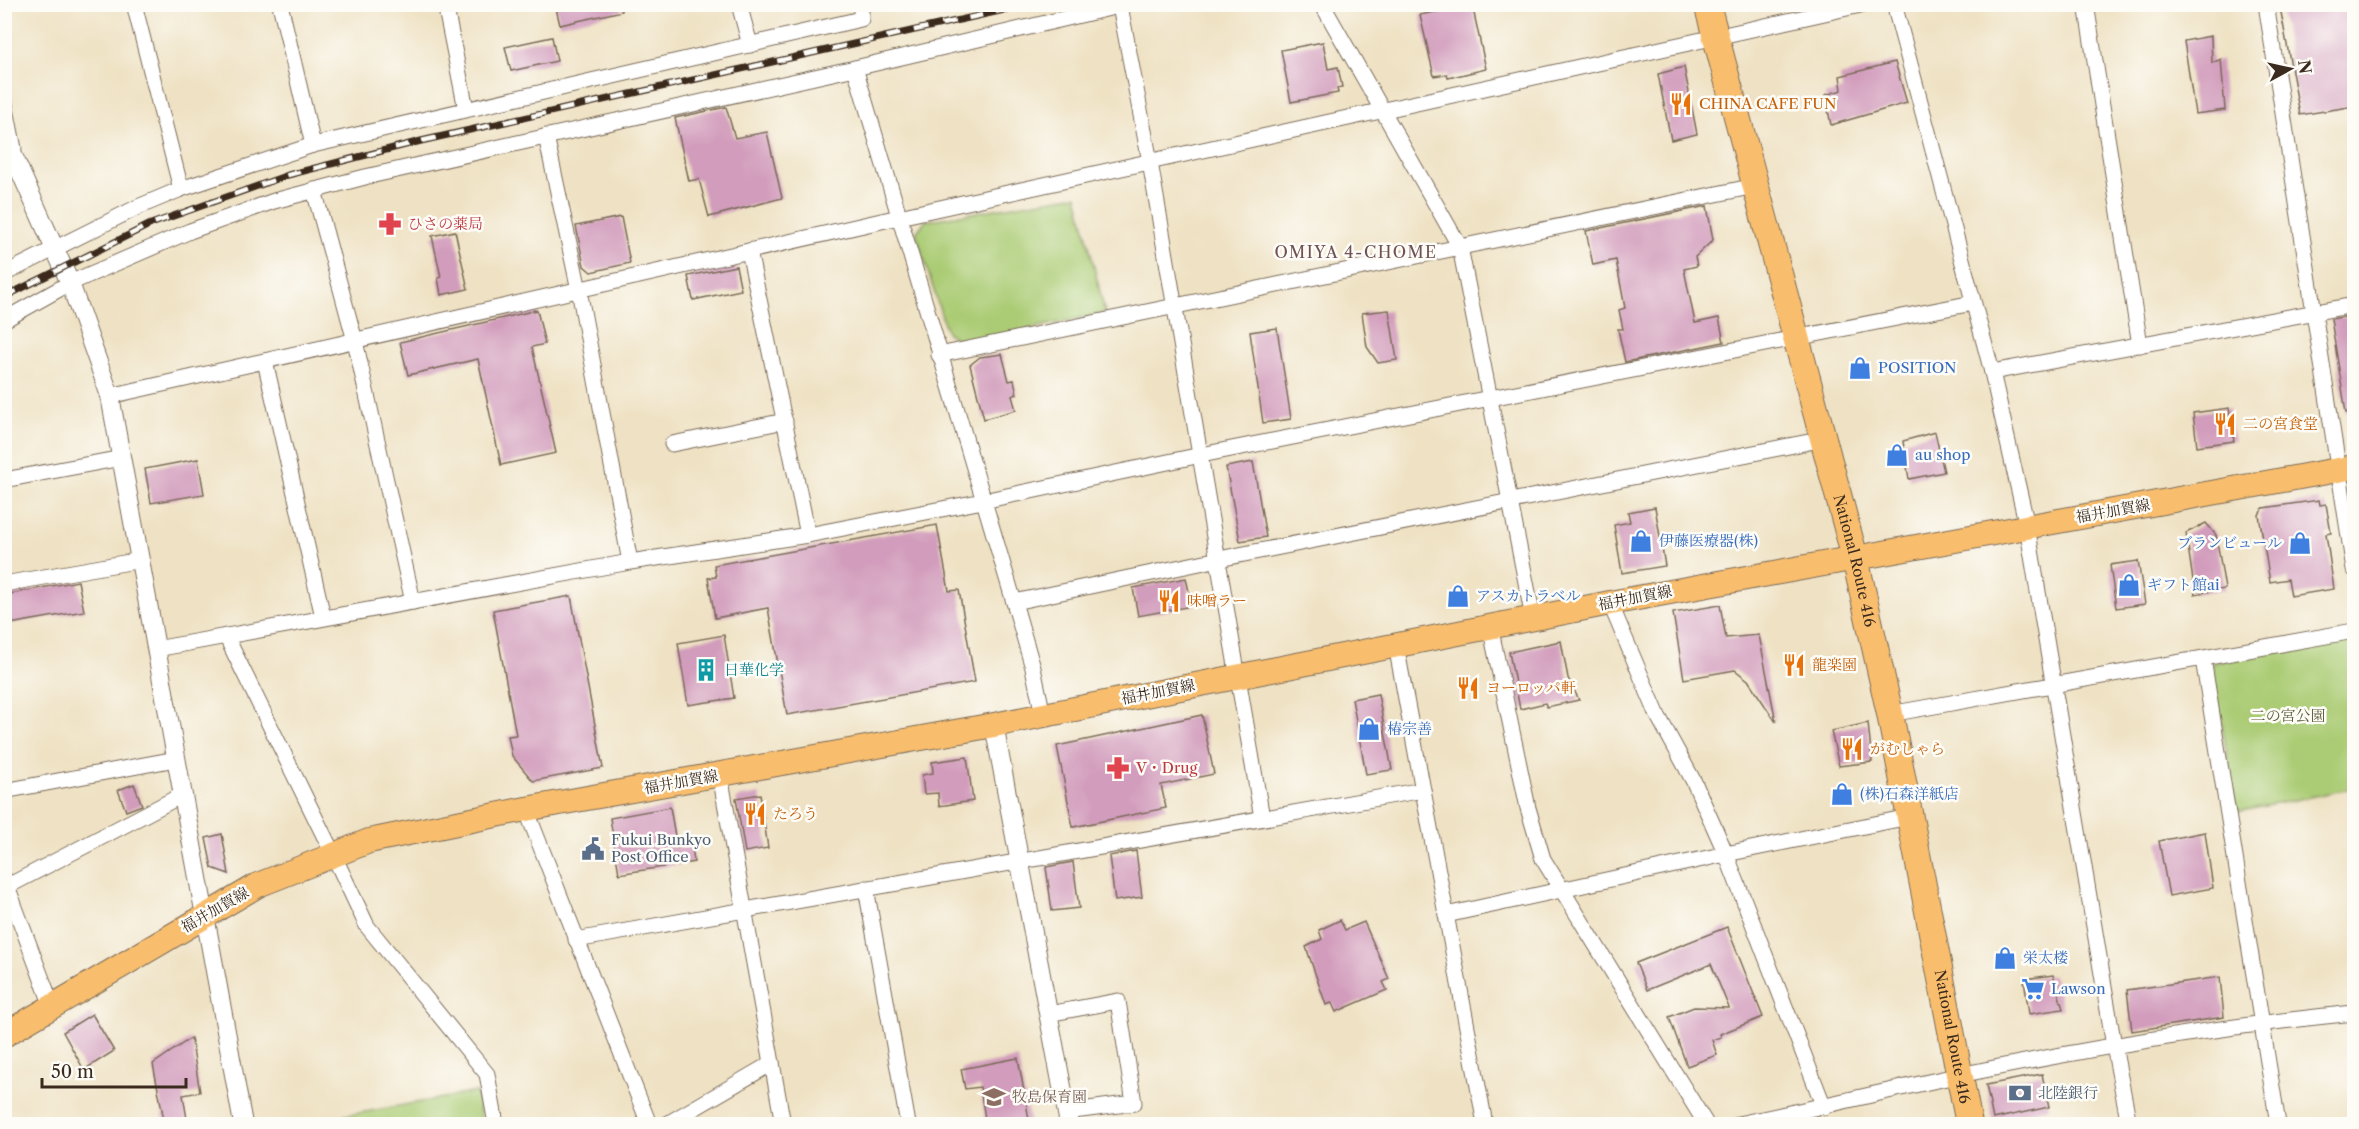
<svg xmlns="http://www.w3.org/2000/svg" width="2359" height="1129" font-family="'Libre Caslon Text','Noto Serif JP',serif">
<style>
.green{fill:#abcc74;stroke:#737b49;stroke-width:1.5}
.building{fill:#d29cbc}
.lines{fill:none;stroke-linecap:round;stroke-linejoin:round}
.minor-casing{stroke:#7a6a58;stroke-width:17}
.tertiary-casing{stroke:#7a6a58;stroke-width:20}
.primary-casing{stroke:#7a6a58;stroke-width:26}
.trunk-casing{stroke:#7a6a58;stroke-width:28}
.minor{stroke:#fff;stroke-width:15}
.tertiary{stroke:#fff;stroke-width:18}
.primary{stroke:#f9be6d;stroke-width:24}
.trunk{stroke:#f9be6d;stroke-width:26}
.rail-casing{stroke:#3b2a1e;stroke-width:7}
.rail{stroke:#fdfcf7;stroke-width:4.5;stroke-dasharray:14;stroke-linecap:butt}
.labels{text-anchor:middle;stroke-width:5;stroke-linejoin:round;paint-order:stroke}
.food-label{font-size:15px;fill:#c56008;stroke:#fdfcf7;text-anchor:start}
.health-label{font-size:15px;fill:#be3a42;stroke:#fdfcf7;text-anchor:start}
.shop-label{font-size:15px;fill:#366cbe;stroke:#fdfcf7;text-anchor:start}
.street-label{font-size:15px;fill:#3b2a1e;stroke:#fdfcf7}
.culture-label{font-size:15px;fill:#0d838f;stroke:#fdfcf7;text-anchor:start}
.park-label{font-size:15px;fill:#5d5b38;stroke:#fdfcf7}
.service-label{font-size:15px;fill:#4e5e75;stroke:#fdfcf7;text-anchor:start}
.education-label{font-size:15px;fill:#785e54;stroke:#fdfcf7;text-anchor:start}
.neighbourhood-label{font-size:16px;letter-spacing:1.5px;fill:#705255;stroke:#fdfcf7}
</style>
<rect width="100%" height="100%" fill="#fdfcf7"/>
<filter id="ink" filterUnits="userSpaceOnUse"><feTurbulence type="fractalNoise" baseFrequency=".0167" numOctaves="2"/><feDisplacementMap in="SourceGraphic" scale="12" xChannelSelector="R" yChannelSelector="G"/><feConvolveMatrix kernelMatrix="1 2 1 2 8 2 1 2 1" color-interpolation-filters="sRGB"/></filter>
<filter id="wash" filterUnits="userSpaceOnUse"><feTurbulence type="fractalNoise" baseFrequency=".008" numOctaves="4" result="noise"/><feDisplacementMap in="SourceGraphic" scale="24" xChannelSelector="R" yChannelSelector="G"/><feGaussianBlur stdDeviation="1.35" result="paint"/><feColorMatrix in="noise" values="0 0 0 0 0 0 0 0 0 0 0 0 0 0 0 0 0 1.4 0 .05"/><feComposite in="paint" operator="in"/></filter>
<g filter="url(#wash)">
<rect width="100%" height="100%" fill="#efe2c4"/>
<g class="green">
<path d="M1077 195 1105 313 963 343 947 333 916 233 925 221Z"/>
<path d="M2354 635V788L2236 812 2212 663Z"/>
<path d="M476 1092 482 1124H298Z"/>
</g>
<g id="blocks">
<g class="building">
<path d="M555 4H621L622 11 560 25Z"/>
<path d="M1438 4H1472L1486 69 1448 78 1447 74 1434 76 1420 15 1440 11Z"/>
<path d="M2299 4H2348L2355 41V106L2300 115 2280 7Z"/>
<path d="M2211 36 2212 63 2221 59 2225 110 2195 114 2184 41Z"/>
<path d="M552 37 557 61 511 71 505 47Z"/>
<path d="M1323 42 1328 69 1338 67 1342 87 1337 88 1338 93 1291 102 1281 50Z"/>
<path d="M1895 62 1907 103 1831 125 1825 95 1842 90 1840 76Z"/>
<path d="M1684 67 1697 134 1671 140 1658 74Z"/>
<path d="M726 107 735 138 767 132 782 198 709 217 699 179 689 181 675 118Z"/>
<path d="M1707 206 1713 240 1695 257 1697 266 1684 269 1695 323 1719 318 1724 342 1625 362 1618 329H1623L1619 310 1625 308 1616 260 1593 265 1586 231Z"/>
<path d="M621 217 630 263 591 272 584 266 576 226Z"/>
<path d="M455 231 468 289 441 295 438 278 441 277 432 236Z"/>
<path d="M736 266 741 290 693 300 688 276Z"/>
<path d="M537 310 545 344 532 347 556 453 501 465 478 359 408 375 400 342Z"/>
<path d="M1389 310 1397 360 1378 363 1367 347 1362 313Z"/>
<path d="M2355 315V412L2346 413 2331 319Z"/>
<path d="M1277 328 1291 419 1263 423 1250 332Z"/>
<path d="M1002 354 1009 381 1014 380 1017 394 1012 396 1016 410 984 419 970 365 980 357Z"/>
<path d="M2229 408 2234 441 2197 446 2193 413Z"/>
<path d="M1935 432 1944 472 1909 479 1903 441Z"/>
<path d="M198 459 204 494 151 503 145 469Z"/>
<path d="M1253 462 1266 537 1240 541 1226 467Z"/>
<path d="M2319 500 2320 505 2326 504 2331 533 2326 534 2334 589 2291 596 2288 579 2270 582 2259 515 2263 508Z"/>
<path d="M1655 507 1665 566 1622 573 1614 525 1630 522 1628 512Z"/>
<path d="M2206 523 2216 535 2225 589 2195 594 2186 533Z"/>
<path d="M937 525 949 591 959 590 975 682 787 715 768 608 715 618 708 578 716 577 714 565Z"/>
<path d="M2138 561 2145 604 2116 608 2110 565Z"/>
<path d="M1186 578 1192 606 1138 616 1133 588Z"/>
<path d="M78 581 84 611 4 625V595Z"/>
<path d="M571 596 603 768 533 781 512 756 508 736 516 735 493 610Z"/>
<path d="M1720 605 1726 638 1759 635 1776 722 1748 680 1735 670 1684 679 1673 613Z"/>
<path d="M724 635 734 698 688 705 678 643Z"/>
<path d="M1561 641 1568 678 1579 700 1547 707 1545 703 1520 709 1509 652Z"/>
<path d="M1378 694 1392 770 1366 774 1352 699Z"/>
<path d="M1202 715 1214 774 1161 785 1166 808 1073 827 1057 746Z"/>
<path d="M1868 723 1872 762 1839 766 1831 731Z"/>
<path d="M967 757 973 801 939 806 938 793 924 794 922 775 933 773 932 762Z"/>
<path d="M134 784 142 805 126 811 118 790Z"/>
<path d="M760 794 768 848 745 852 736 798Z"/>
<path d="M670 807 677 848 692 845 694 862 619 874 610 818Z"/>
<path d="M2205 832 2213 888 2169 896 2159 841Z"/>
<path d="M222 834 229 874 212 868 206 838Z"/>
<path d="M1136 851 1142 897 1115 901 1109 856Z"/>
<path d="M1073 862 1079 908 1052 911 1046 867Z"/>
<path d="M1340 920 1345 930 1364 922 1389 979 1383 982 1387 990 1336 1012 1332 1003 1326 1005 1306 947 1322 939 1319 930Z"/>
<path d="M1727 927 1763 1017 1720 1034 1721 1037 1712 1040 1717 1055 1687 1066 1669 1017 1694 1007 1729 1008 1711 964 1647 990 1636 963Z"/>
<path d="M2053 975 2063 1009 2029 1014 2024 979Z"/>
<path d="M2220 977 2224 1017 2132 1031 2127 990Z"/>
<path d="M92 1014 114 1051 84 1070 63 1032Z"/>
<path d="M191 1038 200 1092 183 1095 188 1125H165L153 1064Z"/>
<path d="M1018 1058 1030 1125H986L980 1087 965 1089 961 1069Z"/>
<path d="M2042 1074 2049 1107 1993 1119 1986 1085Z"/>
</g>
</g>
</g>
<g filter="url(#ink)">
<use href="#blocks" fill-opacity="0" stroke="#7a6a58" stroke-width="1.5"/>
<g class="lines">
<g class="minor-casing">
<g id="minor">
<path d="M134 4 181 189"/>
<path d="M280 4 313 145"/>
<path d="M445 4 466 109"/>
<path d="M739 4 750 45"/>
<path d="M1322 4 1460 247 1533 618"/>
<path d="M1894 4 1992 372 2027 526 2114 1046 2129 1124"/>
<path d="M2086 4 2140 345"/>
<path d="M2266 4 2354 569"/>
<path d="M1120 6 1150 162 1262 818"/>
<path d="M855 68 1014 602 1033 668 1043 715"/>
<path d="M4 99 14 149"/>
<path d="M546 136 579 290 630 562"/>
<path d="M314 190 355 341 413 602"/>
<path d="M749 251 808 535"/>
<path d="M4 274 138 207 181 189 313 145 861 19V4"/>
<path d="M4 320 70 283 190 231 274 201 365 177 855 68 1127 4"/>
<path d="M939 355 1755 186"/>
<path d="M265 361 323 617"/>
<path d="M1992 372 2354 305"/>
<path d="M110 396 899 217 1865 4"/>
<path d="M672 444 785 421"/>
<path d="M4 480 122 458"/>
<path d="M4 584 141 560"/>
<path d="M1014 602 1219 559 1824 439"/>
<path d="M1610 603 1658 716 1694 782 1726 854 1824 1107"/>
<path d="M1490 626 1528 808 1543 859 1706 1124"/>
<path d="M226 636 333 854 367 926 487 1074 496 1124"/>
<path d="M1396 645 1485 1124"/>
<path d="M156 649 630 562 808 535 983 501 1201 455 1973 303"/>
<path d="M2203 659 2278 1124"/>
<path d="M1890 714 2354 631"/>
<path d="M720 775 783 1124"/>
<path d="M4 791 176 759"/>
<path d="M526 809 649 1124"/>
<path d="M4 878 52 1006"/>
<path d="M8 886 182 795"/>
<path d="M866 888 908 1124"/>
<path d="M1446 915 1726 854 1909 817"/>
<path d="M576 940 1423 790"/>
<path d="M1048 1014 1118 1001 1134 1103 1066 1112"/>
<path d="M667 1124 772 1063"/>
<path d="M1738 1124C1812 1109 1886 1091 1960 1075 2090 1048 2222 1026 2354 1013"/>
</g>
</g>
<g class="tertiary-casing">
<g id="tertiary">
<path d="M4 135 70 283 110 396 243 1124"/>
<path d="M994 725 1069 1124"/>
</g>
</g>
<g class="primary-casing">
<path id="primary" d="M4 1035 258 885 369 841 526 809 994 725 1610 603 2354 467"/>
</g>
<g class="trunk-casing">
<g id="trunk">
<path id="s1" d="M1707 4 1855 558 1890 714 1969 1124"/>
</g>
</g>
<use href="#minor" class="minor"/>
<use href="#tertiary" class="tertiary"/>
<use href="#primary" class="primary"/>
<use href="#trunk" class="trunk"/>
<g class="rail-casing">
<path id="rail" d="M4 297 151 224 288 175 421 141 1031 4"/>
</g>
<use href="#rail" class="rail"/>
</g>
</g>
<defs>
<g id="restaurant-bare" transform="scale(1.8)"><path d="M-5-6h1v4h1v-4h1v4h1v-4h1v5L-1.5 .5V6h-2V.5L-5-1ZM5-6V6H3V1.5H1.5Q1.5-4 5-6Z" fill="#e8710a" stroke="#fdfcf7" stroke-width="2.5" paint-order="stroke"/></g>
<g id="pharmacy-bare" transform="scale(1.8)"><path d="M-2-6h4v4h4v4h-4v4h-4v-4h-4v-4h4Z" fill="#e0444e" stroke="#fdfcf7" stroke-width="2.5" paint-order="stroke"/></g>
<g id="shop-bare" transform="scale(1.8)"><path d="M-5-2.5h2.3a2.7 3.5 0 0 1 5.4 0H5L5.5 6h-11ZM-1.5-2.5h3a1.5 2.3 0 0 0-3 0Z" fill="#3f7fe0" stroke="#fdfcf7" stroke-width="2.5" paint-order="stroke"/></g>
<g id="building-bare" transform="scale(1.8)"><path d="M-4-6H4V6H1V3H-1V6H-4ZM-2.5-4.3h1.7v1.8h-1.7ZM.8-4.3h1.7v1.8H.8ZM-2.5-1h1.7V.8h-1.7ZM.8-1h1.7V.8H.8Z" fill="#0f9aa8" stroke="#fdfcf7" stroke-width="2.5" paint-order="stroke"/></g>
<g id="civic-bare" transform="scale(1.8)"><path d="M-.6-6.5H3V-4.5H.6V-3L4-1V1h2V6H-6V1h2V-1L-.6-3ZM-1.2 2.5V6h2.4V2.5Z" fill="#5c6f8a" stroke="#fdfcf7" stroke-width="2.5" paint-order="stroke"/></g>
<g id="supermarket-bare" transform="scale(1.8)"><path d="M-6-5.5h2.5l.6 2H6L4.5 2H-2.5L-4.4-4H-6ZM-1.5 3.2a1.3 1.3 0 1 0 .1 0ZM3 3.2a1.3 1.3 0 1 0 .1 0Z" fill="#3f7fe0" stroke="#fdfcf7" stroke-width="2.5" paint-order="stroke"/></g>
<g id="bank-bare" transform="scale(1.8)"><path d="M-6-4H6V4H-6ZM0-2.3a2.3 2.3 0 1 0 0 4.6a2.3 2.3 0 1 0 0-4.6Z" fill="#5c6f8a" stroke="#fdfcf7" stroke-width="2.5" paint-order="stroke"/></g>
<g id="school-bare" transform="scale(1.8)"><path d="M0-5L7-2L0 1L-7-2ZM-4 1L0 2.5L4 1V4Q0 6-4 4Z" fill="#8d6e63" stroke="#fdfcf7" stroke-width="2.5" paint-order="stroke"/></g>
</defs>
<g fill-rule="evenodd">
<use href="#restaurant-bare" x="1681" y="104"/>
<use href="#pharmacy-bare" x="390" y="224"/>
<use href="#shop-bare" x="1860" y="368"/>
<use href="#restaurant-bare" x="2225" y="424"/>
<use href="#shop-bare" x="1897" y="455"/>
<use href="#shop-bare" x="1641" y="541"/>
<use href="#shop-bare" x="2300" y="543"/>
<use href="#shop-bare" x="2129" y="585"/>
<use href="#shop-bare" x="1458" y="596"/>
<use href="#restaurant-bare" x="1169" y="601"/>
<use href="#restaurant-bare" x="1794" y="665"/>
<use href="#building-bare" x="706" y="670"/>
<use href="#restaurant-bare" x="1468" y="688"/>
<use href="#shop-bare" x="1369" y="729"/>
<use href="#restaurant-bare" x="1852" y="749"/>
<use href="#pharmacy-bare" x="1118" y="768"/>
<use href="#shop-bare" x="1842" y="794"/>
<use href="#restaurant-bare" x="755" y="814"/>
<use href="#civic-bare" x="593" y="849"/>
<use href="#shop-bare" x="2005" y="958"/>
<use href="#supermarket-bare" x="2033" y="989"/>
<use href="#bank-bare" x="2020" y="1093"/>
<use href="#school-bare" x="994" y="1097"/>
</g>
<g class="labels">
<g class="food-label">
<text x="1699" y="109">CHINA CAFE FUN</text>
<text x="2243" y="429">二の宮食堂</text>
<text x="1187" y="606">味噌ラー</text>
<text x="1812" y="670">龍楽園</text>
<text x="1486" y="693">ヨーロッパ軒</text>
<text x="1870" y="754">がむしゃら</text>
<text x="773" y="819">たろう</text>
</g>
<g class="health-label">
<text x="408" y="229">ひさの薬局</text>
<text x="1136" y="773">V・Drug</text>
</g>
<g class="shop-label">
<text x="1878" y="373">POSITION</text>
<text x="1915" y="460">au shop</text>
<text x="1659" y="546">伊藤医療器(株)</text>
<text x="2282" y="548" text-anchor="end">ブランビュール</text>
<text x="2147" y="590">ギフト館ai</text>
<text x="1476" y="601">アスカトラベル</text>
<text x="1387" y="734">椿宗善</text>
<text x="1860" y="799">(株)石森洋紙店</text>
<text x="2023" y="963">栄太楼</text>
<text x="2051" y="994">Lawson</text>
</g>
<g class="street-label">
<text transform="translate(2113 511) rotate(-10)" y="5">福井加賀線</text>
<text dy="5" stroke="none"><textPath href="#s1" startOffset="576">National Route 416</textPath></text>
<text transform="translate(1635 598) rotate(-11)" y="5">福井加賀線</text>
<text transform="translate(1158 692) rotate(-11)" y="5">福井加賀線</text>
<text transform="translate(681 782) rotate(-10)" y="5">福井加賀線</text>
<text transform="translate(215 910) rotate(-30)" y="5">福井加賀線</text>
<text dy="5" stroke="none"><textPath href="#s1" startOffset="1062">National Route 416</textPath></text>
</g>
<g class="culture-label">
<text x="724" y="675">日華化学</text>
</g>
<g class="park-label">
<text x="2288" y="721">二の宮公園</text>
</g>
<g class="service-label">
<text x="611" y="845">Fukui Bunkyo<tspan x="611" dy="17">Post Office</tspan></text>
<text x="2038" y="1098">北陸銀行</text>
</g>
<g class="education-label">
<text x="1012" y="1102">牧島保育園</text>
</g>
<g class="neighbourhood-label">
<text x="1356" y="258">OMIYA 4-CHOME</text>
</g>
</g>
<rect width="2359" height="1129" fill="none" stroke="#fdfcf7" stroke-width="24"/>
<g transform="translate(2290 69) rotate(82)" stroke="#fdfcf7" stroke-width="4.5" paint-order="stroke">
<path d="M0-4.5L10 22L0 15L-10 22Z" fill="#3b2a1e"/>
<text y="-9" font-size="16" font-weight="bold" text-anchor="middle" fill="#3b2a1e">N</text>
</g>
<path d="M42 1078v9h144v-9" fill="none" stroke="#3b2a1e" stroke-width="3"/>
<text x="51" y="1078" font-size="18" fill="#3b2a1e" stroke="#fdfcf7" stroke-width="4.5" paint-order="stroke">50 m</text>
</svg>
